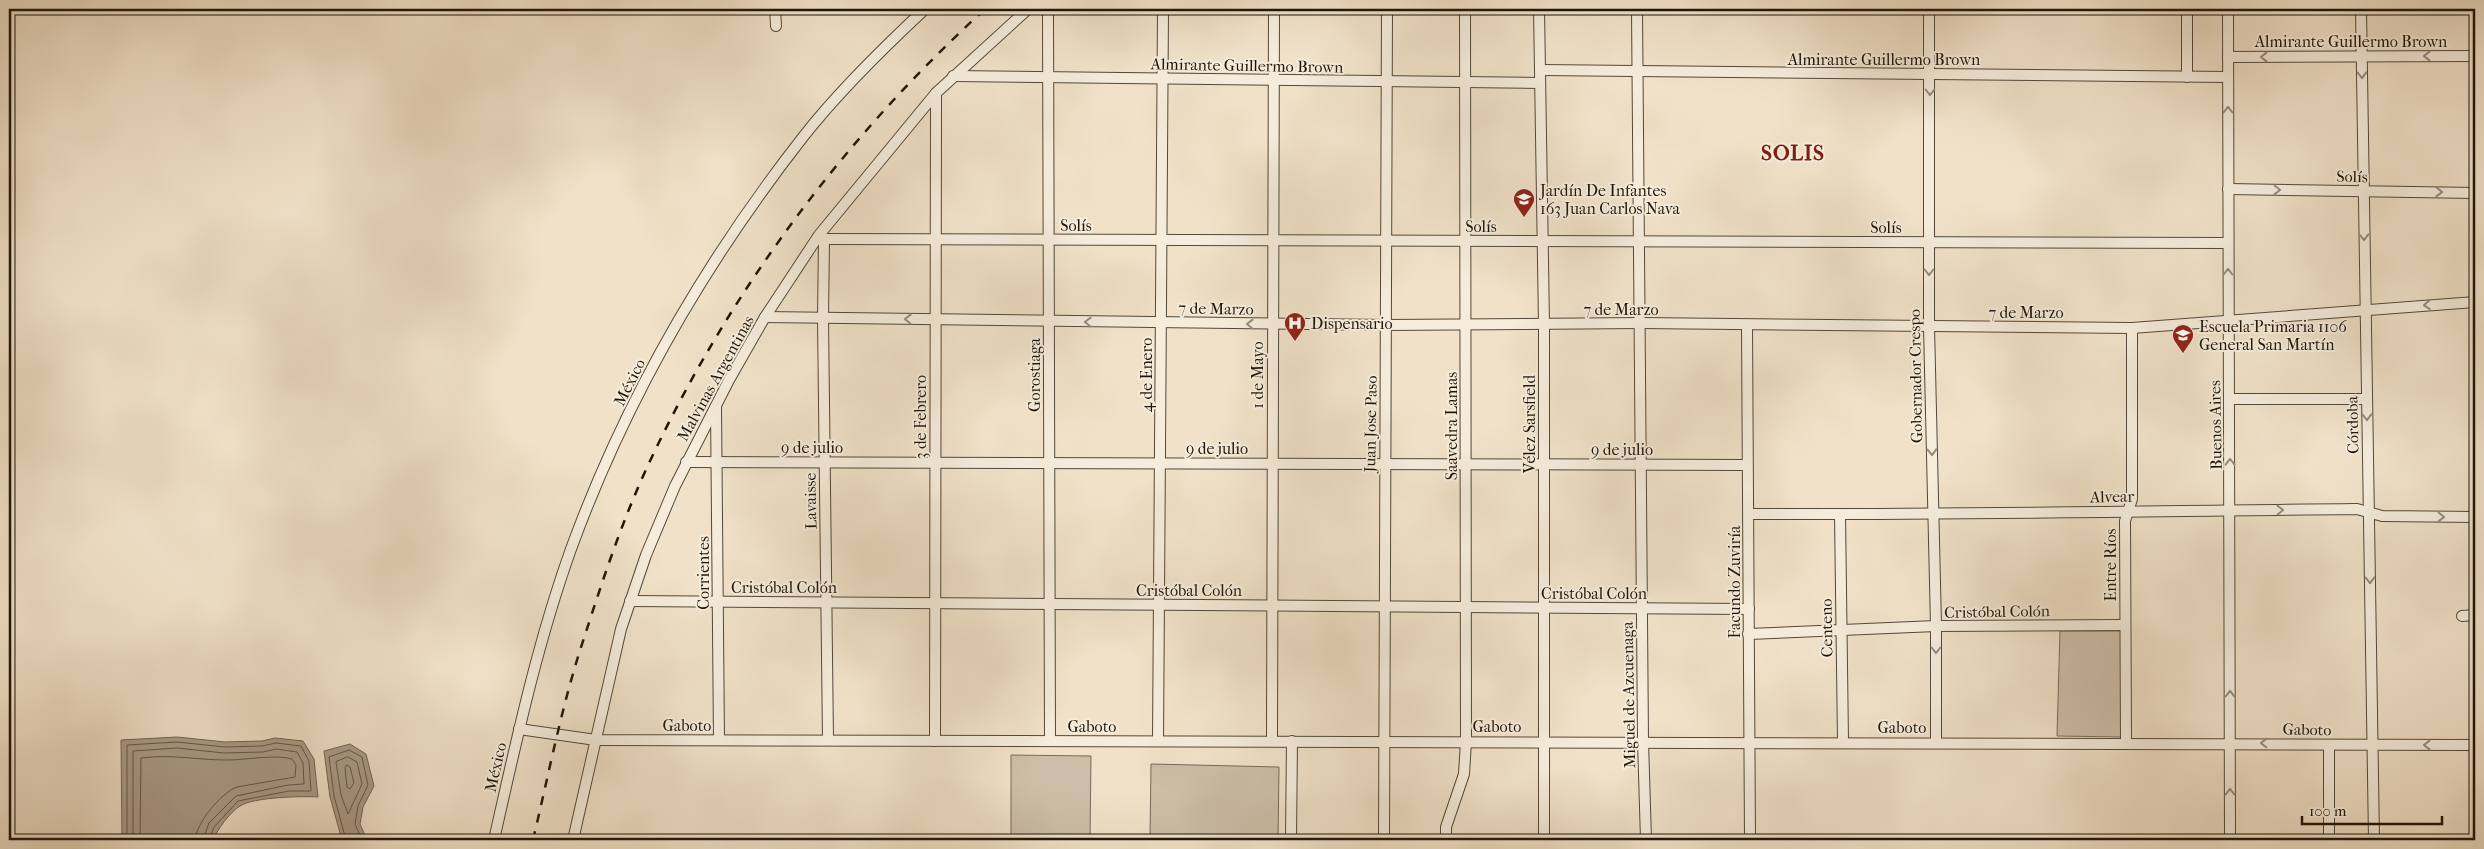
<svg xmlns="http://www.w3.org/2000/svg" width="2484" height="849" font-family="'IM FELL French Canon',serif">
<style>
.green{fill:#ccbea8;stroke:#766a58}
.water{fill:#a99c87;stroke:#726655}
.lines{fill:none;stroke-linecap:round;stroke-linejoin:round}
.shore{stroke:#645948;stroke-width:1}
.minor-casing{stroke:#534939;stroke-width:12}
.minor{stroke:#f5ecdb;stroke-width:10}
.rail{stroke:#1f1609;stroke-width:2.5;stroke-dasharray:9 9;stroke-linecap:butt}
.oneway{stroke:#958c7c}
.labels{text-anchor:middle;stroke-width:4;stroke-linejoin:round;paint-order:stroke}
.street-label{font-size:16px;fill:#1f1609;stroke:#f5ecdb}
.poi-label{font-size:16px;fill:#1f1609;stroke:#f5ecdb;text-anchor:start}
.district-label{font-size:21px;font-weight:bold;letter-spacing:1px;fill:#7a1f14;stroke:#f5ecdb}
</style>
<rect width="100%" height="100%" fill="#f0e1c8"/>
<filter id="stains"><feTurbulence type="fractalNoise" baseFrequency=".004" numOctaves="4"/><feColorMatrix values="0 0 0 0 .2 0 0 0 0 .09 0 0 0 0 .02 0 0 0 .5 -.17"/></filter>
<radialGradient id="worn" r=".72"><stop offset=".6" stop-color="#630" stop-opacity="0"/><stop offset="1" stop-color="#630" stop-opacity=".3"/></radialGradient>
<g class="green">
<path d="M2060 631H2121L2122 737 2057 736Z"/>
<path d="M1011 755 1091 756 1090 840H1011Z"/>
<path d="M1151 764 1279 767 1278 840 1150 837Z"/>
</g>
<g class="water">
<path d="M177 737 225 742 262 741 275 738 303 741 314 759 318 797C301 796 254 797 240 806 229 813 218 829 213 840H122L121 740Z"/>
<path d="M350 744 366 754 374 786 363 807 360 824 367 840H342L330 797 324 751Z"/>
</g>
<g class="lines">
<g class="shore">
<path d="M348 757 357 762 362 784 348 814 341 795 336 762Z"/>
<path d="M347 765 350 767 354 783 350 789 347 787 345 768Z"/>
<path d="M127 840V745L177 742 225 747 262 746 276 743 301 746 309 761 311 791H289L238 801 214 827 209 840"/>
<path d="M133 840V751L177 748 224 753 263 752 276 749 297 752 303 763 304 784 288 785 236 796 209 823 203 840"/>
<path d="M140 840 141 758C173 754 196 760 227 760 246 760 276 754 292 759L296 765 295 777 237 787C221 793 196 823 195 840"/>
<path d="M346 840 334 796 329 757 349 750 362 757 368 785 358 806 355 824 362 840"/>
</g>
<g class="minor-casing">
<g id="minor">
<path d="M775 9 776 26"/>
<path d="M1048 9 1050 741"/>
<path d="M1539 9 1544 324V840"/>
<path d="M1637 9 1643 741 1646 840"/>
<path d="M1929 9V326L1936 626V742"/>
<path d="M2187 9V77"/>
<path d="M2228 9 2230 840"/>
<path d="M2361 9 2374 840"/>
<path d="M2228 57 2475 56"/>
<path d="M1540 70 2228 77"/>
<path d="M953 76 1540 83"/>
<path d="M2228 189 2475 193"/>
<path d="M820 235 824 239 823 318 828 740"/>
<path d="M824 239 2228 243"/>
<path d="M765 317 1387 325 1641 323 2132 328 2475 302"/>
<path d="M1747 325 1750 840"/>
<path d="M2229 399H2367"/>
<path d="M716 407 719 740"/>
<path d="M686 462 1747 465"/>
<path d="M1749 514C1952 515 2154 511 2357 509L2382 516 2475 517"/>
<path d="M1840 514 1843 742"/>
<path d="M630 601 1749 609"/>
<path d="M2462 616 2475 615"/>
<path d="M1748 634 1936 626 2125 625"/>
<path d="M519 729 596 740 2475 745"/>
<path d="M935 741 936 93"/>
<path d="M1158 741 1163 9"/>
<path d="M1272 741 1274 9"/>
<path d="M2126 742 2125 521 2132 499V328"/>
<path d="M2329 745V840"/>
<path d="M494 840C516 742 537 644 571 549 625 401 706 261 803 137 839 91 882 49 925 9"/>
<path d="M573 840 621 629 646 555 675 486 729 380 765 317 819 235 936 93 1028 9"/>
<path d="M1291 840 1292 741"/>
<path d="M1384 840 1387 9"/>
<path d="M1446 840V827L1464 774 1466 741 1465 9"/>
</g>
</g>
<use href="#minor" class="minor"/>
<path class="rail" d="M533 840C549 773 562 704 584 638 603 579 623 518 650 461 731 289 845 137 985 9"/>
</g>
<defs><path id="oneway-chevron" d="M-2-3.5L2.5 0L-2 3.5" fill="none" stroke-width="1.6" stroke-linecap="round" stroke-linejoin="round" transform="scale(1.25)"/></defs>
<g class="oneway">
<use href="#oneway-chevron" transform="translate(2427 56) rotate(180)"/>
<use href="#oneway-chevron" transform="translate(2264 57) rotate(180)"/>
<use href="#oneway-chevron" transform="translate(2362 75) rotate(89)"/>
<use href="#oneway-chevron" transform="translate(1930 92) rotate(90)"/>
<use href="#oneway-chevron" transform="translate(2228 110) rotate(-90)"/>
<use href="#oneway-chevron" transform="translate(2277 190) rotate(1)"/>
<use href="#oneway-chevron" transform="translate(2439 192) rotate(1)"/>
<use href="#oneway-chevron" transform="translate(2364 237) rotate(89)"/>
<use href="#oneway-chevron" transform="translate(1929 272) rotate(90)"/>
<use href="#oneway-chevron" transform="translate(2228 272) rotate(-90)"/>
<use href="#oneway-chevron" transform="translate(2427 305) rotate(176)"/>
<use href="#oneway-chevron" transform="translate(908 319) rotate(-179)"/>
<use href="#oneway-chevron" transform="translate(1088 322) rotate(-179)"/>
<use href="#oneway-chevron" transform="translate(1250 324) rotate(-179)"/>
<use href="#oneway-chevron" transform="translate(2367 417) rotate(89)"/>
<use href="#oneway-chevron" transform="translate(1932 452) rotate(89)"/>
<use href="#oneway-chevron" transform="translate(2230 462) rotate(-91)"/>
<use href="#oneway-chevron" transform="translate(2280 510) rotate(-1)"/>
<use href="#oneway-chevron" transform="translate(2441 517) rotate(1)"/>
<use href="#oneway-chevron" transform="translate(2370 580) rotate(89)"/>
<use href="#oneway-chevron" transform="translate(1936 650) rotate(90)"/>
<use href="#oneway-chevron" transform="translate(2230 694) rotate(-90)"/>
<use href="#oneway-chevron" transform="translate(2264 743) rotate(-179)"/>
<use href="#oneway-chevron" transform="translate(2427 745) rotate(180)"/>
<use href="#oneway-chevron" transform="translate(2230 792) rotate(-90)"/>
</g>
<defs>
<g id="school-pin" transform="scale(1.125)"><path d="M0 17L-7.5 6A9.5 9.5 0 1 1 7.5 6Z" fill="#8f2418" stroke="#f5ecdb"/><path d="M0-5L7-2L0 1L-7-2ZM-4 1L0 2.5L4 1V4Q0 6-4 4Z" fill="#fff"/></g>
<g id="hospital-pin" transform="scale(1.125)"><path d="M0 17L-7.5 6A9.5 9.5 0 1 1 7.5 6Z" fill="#8f2418" stroke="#f5ecdb"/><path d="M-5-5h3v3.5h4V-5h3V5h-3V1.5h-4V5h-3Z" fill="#fff"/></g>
</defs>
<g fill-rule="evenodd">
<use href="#school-pin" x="1524" y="199"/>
<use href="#hospital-pin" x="1295" y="323"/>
<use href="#school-pin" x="2183" y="335"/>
</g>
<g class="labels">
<g class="street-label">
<text x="2351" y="47">Almirante Guillermo Brown</text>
<text x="1884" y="65">Almirante Guillermo Brown</text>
<text transform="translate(1247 65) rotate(1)" y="6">Almirante Guillermo Brown</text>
<text transform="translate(2352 176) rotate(1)" y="6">Solís</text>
<text x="1076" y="231">Solís</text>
<text x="1481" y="232">Solís</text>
<text x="1886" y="233">Solís</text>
<text transform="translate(1216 308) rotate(1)" y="6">7 de Marzo</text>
<text x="1621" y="315">7 de Marzo</text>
<text x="2026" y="318">7 de Marzo</text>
<text transform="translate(1034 375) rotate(-90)" y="6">Gorostiaga</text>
<text transform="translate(1146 375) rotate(-90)" y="6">4 de Enero</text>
<text transform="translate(1257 375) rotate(-90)" y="6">1 de Mayo</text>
<text transform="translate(1915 376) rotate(-91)" y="6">Gobernador Crespo</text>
<text transform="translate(715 378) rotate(-61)" y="6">Malvinas Argentinas</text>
<text transform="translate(629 382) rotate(-63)" y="6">México</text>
<text transform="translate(920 417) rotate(-90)" y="6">3 de Febrero</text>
<text transform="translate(1370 424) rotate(-89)" y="6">Juan Jose Paso</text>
<text transform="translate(1529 424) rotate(-90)" y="6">Vélez Sarsfield</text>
<text transform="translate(2215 425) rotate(-91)" y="6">Buenos Aires</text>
<text transform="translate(2352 425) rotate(-91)" y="6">Córdoba</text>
<text transform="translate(1451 426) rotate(-90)" y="6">Saavedra Lamas</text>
<text x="812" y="453">9 de julio</text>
<text x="1217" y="454">9 de julio</text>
<text x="1622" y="455">9 de julio</text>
<text transform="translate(2112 496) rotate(-1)" y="6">Alvear</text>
<text transform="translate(810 501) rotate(-91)" y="6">Lavaisse</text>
<text transform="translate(2110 565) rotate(-90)" y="6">Entre Ríos</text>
<text transform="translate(703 573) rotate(-90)" y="6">Corrientes</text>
<text transform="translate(1734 582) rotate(-90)" y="6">Facundo Zuviría</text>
<text x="784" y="593">Cristóbal Colón</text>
<text x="1189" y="596">Cristóbal Colón</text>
<text x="1594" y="599">Cristóbal Colón</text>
<text transform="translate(1997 611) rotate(-1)" y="6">Cristóbal Colón</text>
<text transform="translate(1826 628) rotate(-91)" y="6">Centeno</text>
<text transform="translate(1628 695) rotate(-91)" y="6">Miguel de Azcuenaga</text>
<text x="687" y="731">Gaboto</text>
<text x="1092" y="732">Gaboto</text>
<text x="1497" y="732">Gaboto</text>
<text x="1902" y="733">Gaboto</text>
<text transform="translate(2307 729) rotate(1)" y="6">Gaboto</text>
<text transform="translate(495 767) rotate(-77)" y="6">México</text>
</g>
<g class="poi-label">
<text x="1540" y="196">Jardín De Infantes<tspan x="1540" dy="18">163 Juan Carlos Nava</tspan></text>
<text x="1311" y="329">Dispensario</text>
<text x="2199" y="332">Escuela Primaria 1106<tspan x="2199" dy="18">General San Martín</tspan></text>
</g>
<g class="district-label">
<text x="1793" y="160">SOLIS</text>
</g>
</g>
<rect width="2484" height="849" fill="none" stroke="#f0e1c8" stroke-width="30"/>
<rect x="10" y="10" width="2464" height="829" fill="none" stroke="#1f1609" stroke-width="2.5"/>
<rect x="15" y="15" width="2454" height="819" fill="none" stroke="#1f1609"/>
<path d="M2302 816v8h140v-8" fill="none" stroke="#1f1609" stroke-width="2.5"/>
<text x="2309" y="816" font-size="15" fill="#1f1609" stroke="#f5ecdb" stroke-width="4" paint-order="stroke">100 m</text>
<rect width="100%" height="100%" filter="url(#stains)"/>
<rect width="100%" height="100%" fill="url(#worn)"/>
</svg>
